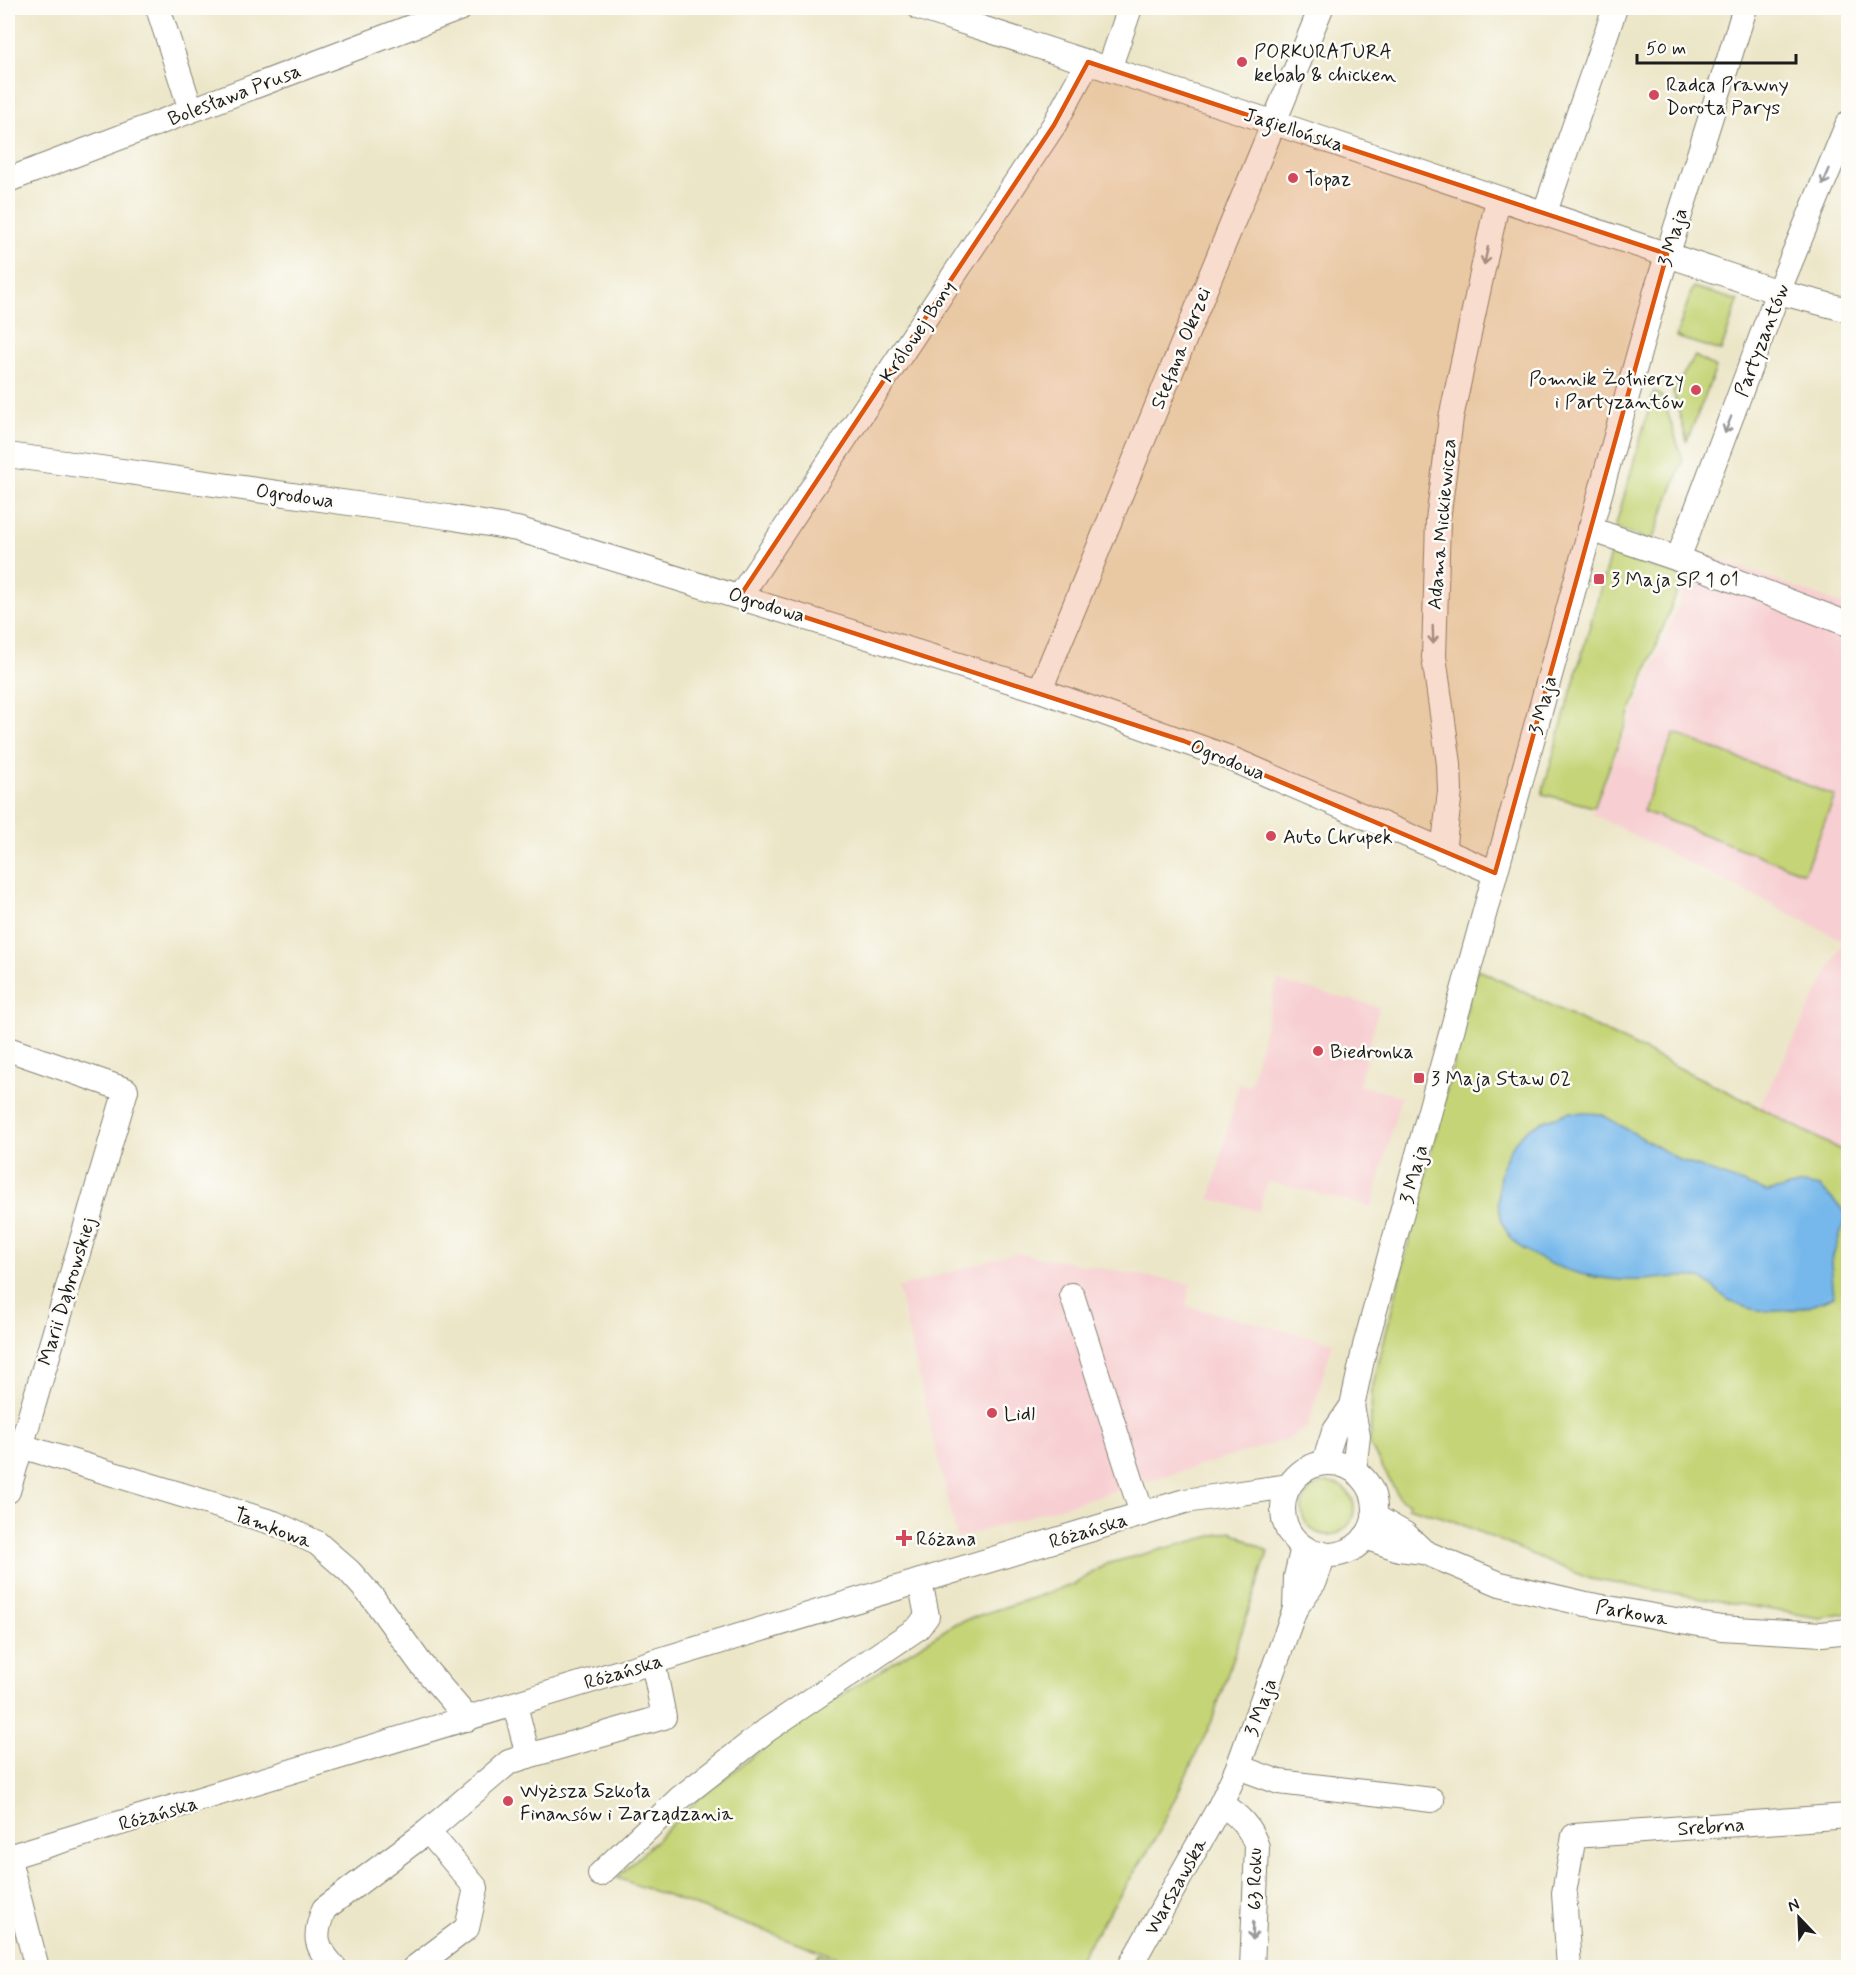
<svg xmlns="http://www.w3.org/2000/svg" width="1856" height="1975" font-family="Mynerve,sans-serif">
<style>
.built{fill:#f7cfd2}
.green{fill:#c4d476;stroke:#707849;stroke-width:1.5}
.water{fill:#76b8eb;stroke:#496a84;stroke-width:1.5}
.lines{fill:none;stroke-linecap:round;stroke-linejoin:round}
.minor-casing{stroke:#848172;stroke-width:26}
.minor{stroke:#fff;stroke-width:24}
.oneway{stroke:#999}
.marked{fill:#de560d;fill-opacity:0.2;stroke:#de560d;stroke-width:4.5;stroke-linejoin:round}
.poi-dot{fill:#d1495b;stroke:#fdfcf7;stroke-width:2}
.labels{text-anchor:middle;stroke-width:5;stroke-linejoin:round;paint-order:stroke}
.poi-label{font-size:20px;fill:#1c1c1c;stroke:#fdfcf7;text-anchor:start}
.street-label{font-size:20px;fill:#1c1c1c;stroke:#fdfcf7}
</style>
<rect width="100%" height="100%" fill="#fdfcf7"/>
<filter id="ink" filterUnits="userSpaceOnUse"><feTurbulence type="fractalNoise" baseFrequency=".0167" numOctaves="2"/><feDisplacementMap in="SourceGraphic" scale="12" xChannelSelector="R" yChannelSelector="G"/><feConvolveMatrix kernelMatrix="1 2 1 2 8 2 1 2 1" color-interpolation-filters="sRGB"/></filter>
<filter id="wash" filterUnits="userSpaceOnUse"><feTurbulence type="fractalNoise" baseFrequency=".008" numOctaves="4" result="noise"/><feDisplacementMap in="SourceGraphic" scale="24" xChannelSelector="R" yChannelSelector="G"/><feGaussianBlur stdDeviation="1.35" result="paint"/><feColorMatrix in="noise" values="0 0 0 0 0 0 0 0 0 0 0 0 0 0 0 0 0 1.4 0 .05"/><feComposite in="paint" operator="in"/></filter>
<g filter="url(#wash)">
<rect width="100%" height="100%" fill="#ece6c8"/>
<g class="built">
<path d="M1700 552 1848 607V1154L1759 1107 1844 941 1592 814Z"/>
<path d="M1277 981 1379 1007 1359 1085 1401 1096 1372 1207 1267 1181 1259 1211 1210 1199 1239 1084 1250 1086Z"/>
<path d="M1014 1253 1191 1284 1186 1306 1333 1342 1308 1426 1289 1439 957 1538 898 1288Z"/>
</g>
<g class="green">
<path d="M1693 287 1738 301 1721 351 1676 337Z"/>
<path d="M1695 356 1716 368 1687 441 1673 391Z"/>
<path d="M1654 391 1663 398 1683 461 1652 541 1615 528Z"/>
<path d="M1610 555 1683 576 1594 807 1542 794Z"/>
<path d="M1674 733 1835 796 1804 873 1643 811Z"/>
<path d="M1477 969 1759 1107 1848 1154V1613L1820 1618 1590 1579 1451 1520 1408 1507 1409 1503 1400 1499 1370 1445 1372 1389Z"/>
<circle cx="1328" cy="1509" r="26"/>
<path d="M1231 1531 1268 1552 1212 1721 1155 1840 1074 1967H865L617 1878 699 1798 792 1726 956 1623 1075 1584 1106 1564Z"/>
<path d="M819 1954 855 1967H812Z"/>
</g>
<path class="water" d="M1570 1112 1601 1114 1680 1160 1767 1192 1803 1184 1820 1187 1847 1214 1831 1262 1834 1296C1803 1311 1761 1319 1729 1300 1719 1295 1710 1282 1700 1278 1684 1274 1661 1279 1645 1280 1603 1282 1559 1273 1523 1249 1487 1226 1493 1163 1521 1135 1535 1122 1553 1118 1570 1112Z"/>
</g>
<g filter="url(#ink)">
<g class="lines">
<g class="minor-casing">
<g id="minor">
<path d="M158 8 191 110"/>
<path d="M920 8 1272 122 1778 292 1848 310"/>
<path d="M1109 69 1130 8"/>
<path d="M8 180 461 8"/>
<path d="M1545 212 1615 8"/>
<path d="M8 455 448 517 517 529 1040 690 1227 757 1495 873"/>
<path d="M1590 529 1678 559 1848 624"/>
<path d="M1678 559 1778 292 1848 123"/>
<path d="M740 596 1054 125 1088 62"/>
<path d="M1040 690 1321 8"/>
<path d="M1443 852 1450 791 1449 764 1434 657 1438 520 1451 418 1498 199"/>
<path d="M8 1049 126 1090 8 1491"/>
<path d="M1072 1295 1142 1514"/>
<path d="M1352 1406 1358 1436 1354 1470"/>
<path d="M8 1442 274 1523 317 1543 349 1571 373 1598 421 1664 468 1719"/>
<path d="M1324 1463 1334 1432 1352 1406 1365 1346 1656 291 1745 8"/>
<circle cx="1329" cy="1509" r="46"/>
<path d="M1374 1516 1405 1534 1424 1552"/>
<path d="M1365 1537 1399 1549 1424 1552 1500 1584 1586 1604 1721 1628 1822 1634 1848 1631"/>
<path d="M1295 1609 1296 1577 1303 1547"/>
<path d="M528 1756 664 1717 653 1662"/>
<path d="M1238 1767 1279 1782 1432 1800"/>
<path d="M1221 1804C1239 1816 1250 1826 1257 1847L1252 1968"/>
<path d="M8 1856 37 1968"/>
<path d="M8 1857 1185 1501 1289 1486"/>
<path d="M600 1874 680 1798 767 1730 918 1628 927 1616 920 1581"/>
<path d="M335 1968C315 1946 313 1937 324 1909L428 1831 509 1762 528 1756 515 1705"/>
<path d="M414 1968 467 1928 476 1888 428 1831"/>
<path d="M1129 1968 1221 1804 1238 1767 1295 1609 1315 1581 1324 1554"/>
<path d="M1569 1968 1564 1893 1574 1836 1848 1816"/>
</g>
</g>
<use href="#minor" class="minor"/>
</g>
<defs><path id="oneway-shaft" d="M-6 0H5M1.5-3L5.5 0L1.5 3" fill="none" stroke-width="1.6" stroke-linecap="round" stroke-linejoin="round" transform="scale(1.5)"/></defs>
<g class="oneway">
<use href="#oneway-shaft" transform="translate(1826 177) rotate(113)"/>
<use href="#oneway-shaft" transform="translate(1486 256) rotate(102)"/>
<use href="#oneway-shaft" transform="translate(1728 425) rotate(111)"/>
<use href="#oneway-shaft" transform="translate(1433 635) rotate(88)"/>
<use href="#oneway-shaft" transform="translate(1253 1931) rotate(92)"/>
</g>
</g>
<path class="marked" d="M1088 62 1667 254 1495 873 1184 741 740 596 1054 125Z"/>
<g class="poi-dot">
<circle cx="1242" cy="62" r="6"/>
<circle cx="1654" cy="95" r="6"/>
<circle cx="1293" cy="178" r="6"/>
<circle cx="1696" cy="390" r="6"/>
<rect x="1593" y="573" width="12" height="12" rx="3"/>
<circle cx="1271" cy="836" r="6"/>
<circle cx="1318" cy="1051" r="6"/>
<rect x="1413" y="1072" width="12" height="12" rx="3"/>
<circle cx="992" cy="1413" r="6"/>
<path d="M901 1529h6v6h6v6h-6v6h-6v-6h-6v-6h6z"/>
<circle cx="508" cy="1801" r="6"/>
</g>
<g class="labels">
<g class="poi-label">
<text x="1254" y="58">PORKURATURA<tspan x="1254" dy="23">kebab &amp; chicken</tspan></text>
<text x="1666" y="91">Radca Prawny<tspan x="1666" dy="23">Dorota Parys</tspan></text>
<text x="1305" y="185">Topaz</text>
<text x="1684" y="385" text-anchor="end">Pomnik Żołnierzy<tspan x="1684" dy="23">i Partyzantów</tspan></text>
<text x="1611" y="586">3 Maja SP 1 01</text>
<text x="1283" y="843">Auto Chrupek</text>
<text x="1330" y="1058">Biedronka</text>
<text x="1431" y="1085">3 Maja Staw 02</text>
<text x="1004" y="1420">Lidl</text>
<text x="916" y="1545">Różana</text>
<text x="520" y="1797">Wyższa Szkoła<tspan x="520" dy="23">Finansów i Zarządzania</tspan></text>
</g>
<g class="street-label">
<text transform="translate(234 94) rotate(-21)" y="7">Bolesława Prusa</text>
<text transform="translate(1294 129) rotate(18)" y="7">Jagiellońska</text>
<text transform="translate(1672 237) rotate(-73)" y="7">3 Maja</text>
<text transform="translate(917 331) rotate(-56)" y="7">Królowej Bony</text>
<text transform="translate(1761 340) rotate(-69)" y="7">Partyzantów</text>
<text transform="translate(1180 348) rotate(-68)" y="7">Stefana Okrzei</text>
<text transform="translate(295 495) rotate(8)" y="7">Ogrodowa</text>
<text transform="translate(1441 524) rotate(-85)" y="7">Adama Mickiewicza</text>
<text transform="translate(767 604) rotate(17)" y="7">Ogrodowa</text>
<text transform="translate(1542 705) rotate(-75)" y="7">3 Maja</text>
<text transform="translate(1228 759) rotate(22)" y="7">Ogrodowa</text>
<text transform="translate(1413 1174) rotate(-75)" y="7">3 Maja</text>
<text transform="translate(66 1291) rotate(-73)" y="7">Marii Dąbrowskiej</text>
<text transform="translate(273 1527) rotate(21)" y="7">Tamkowa</text>
<text transform="translate(1088 1530) rotate(-17)" y="7">Różańska</text>
<text transform="translate(1632 1612) rotate(10)" y="7">Parkowa</text>
<text transform="translate(623 1671) rotate(-17)" y="7">Różańska</text>
<text transform="translate(1260 1707) rotate(-70)" y="7">3 Maja</text>
<text transform="translate(158 1813) rotate(-16)" y="7">Różańska</text>
<text transform="translate(1711 1826) rotate(-4)" y="7">Srebrna</text>
<text transform="translate(1254 1879) rotate(-90)" y="7">63 Roku</text>
<text transform="translate(1175 1886) rotate(-61)" y="7">Warszawska</text>
</g>
</g>
<rect width="1856" height="1975" fill="none" stroke="#fdfcf7" stroke-width="30"/>
<g transform="translate(1799 1918) rotate(337)" stroke="#fdfcf7" stroke-width="4.5" paint-order="stroke">
<path d="M0-4.5L10 22L0 15L-10 22Z" fill="#1c1c1c"/>
<text y="-9" font-size="16" font-weight="bold" text-anchor="middle" fill="#1c1c1c">N</text>
</g>
<path d="M1637 54v9h159v-9" fill="none" stroke="#1c1c1c" stroke-width="3"/>
<text x="1646" y="54" font-size="18" fill="#1c1c1c" stroke="#fdfcf7" stroke-width="4.5" paint-order="stroke">50 m</text>
</svg>
